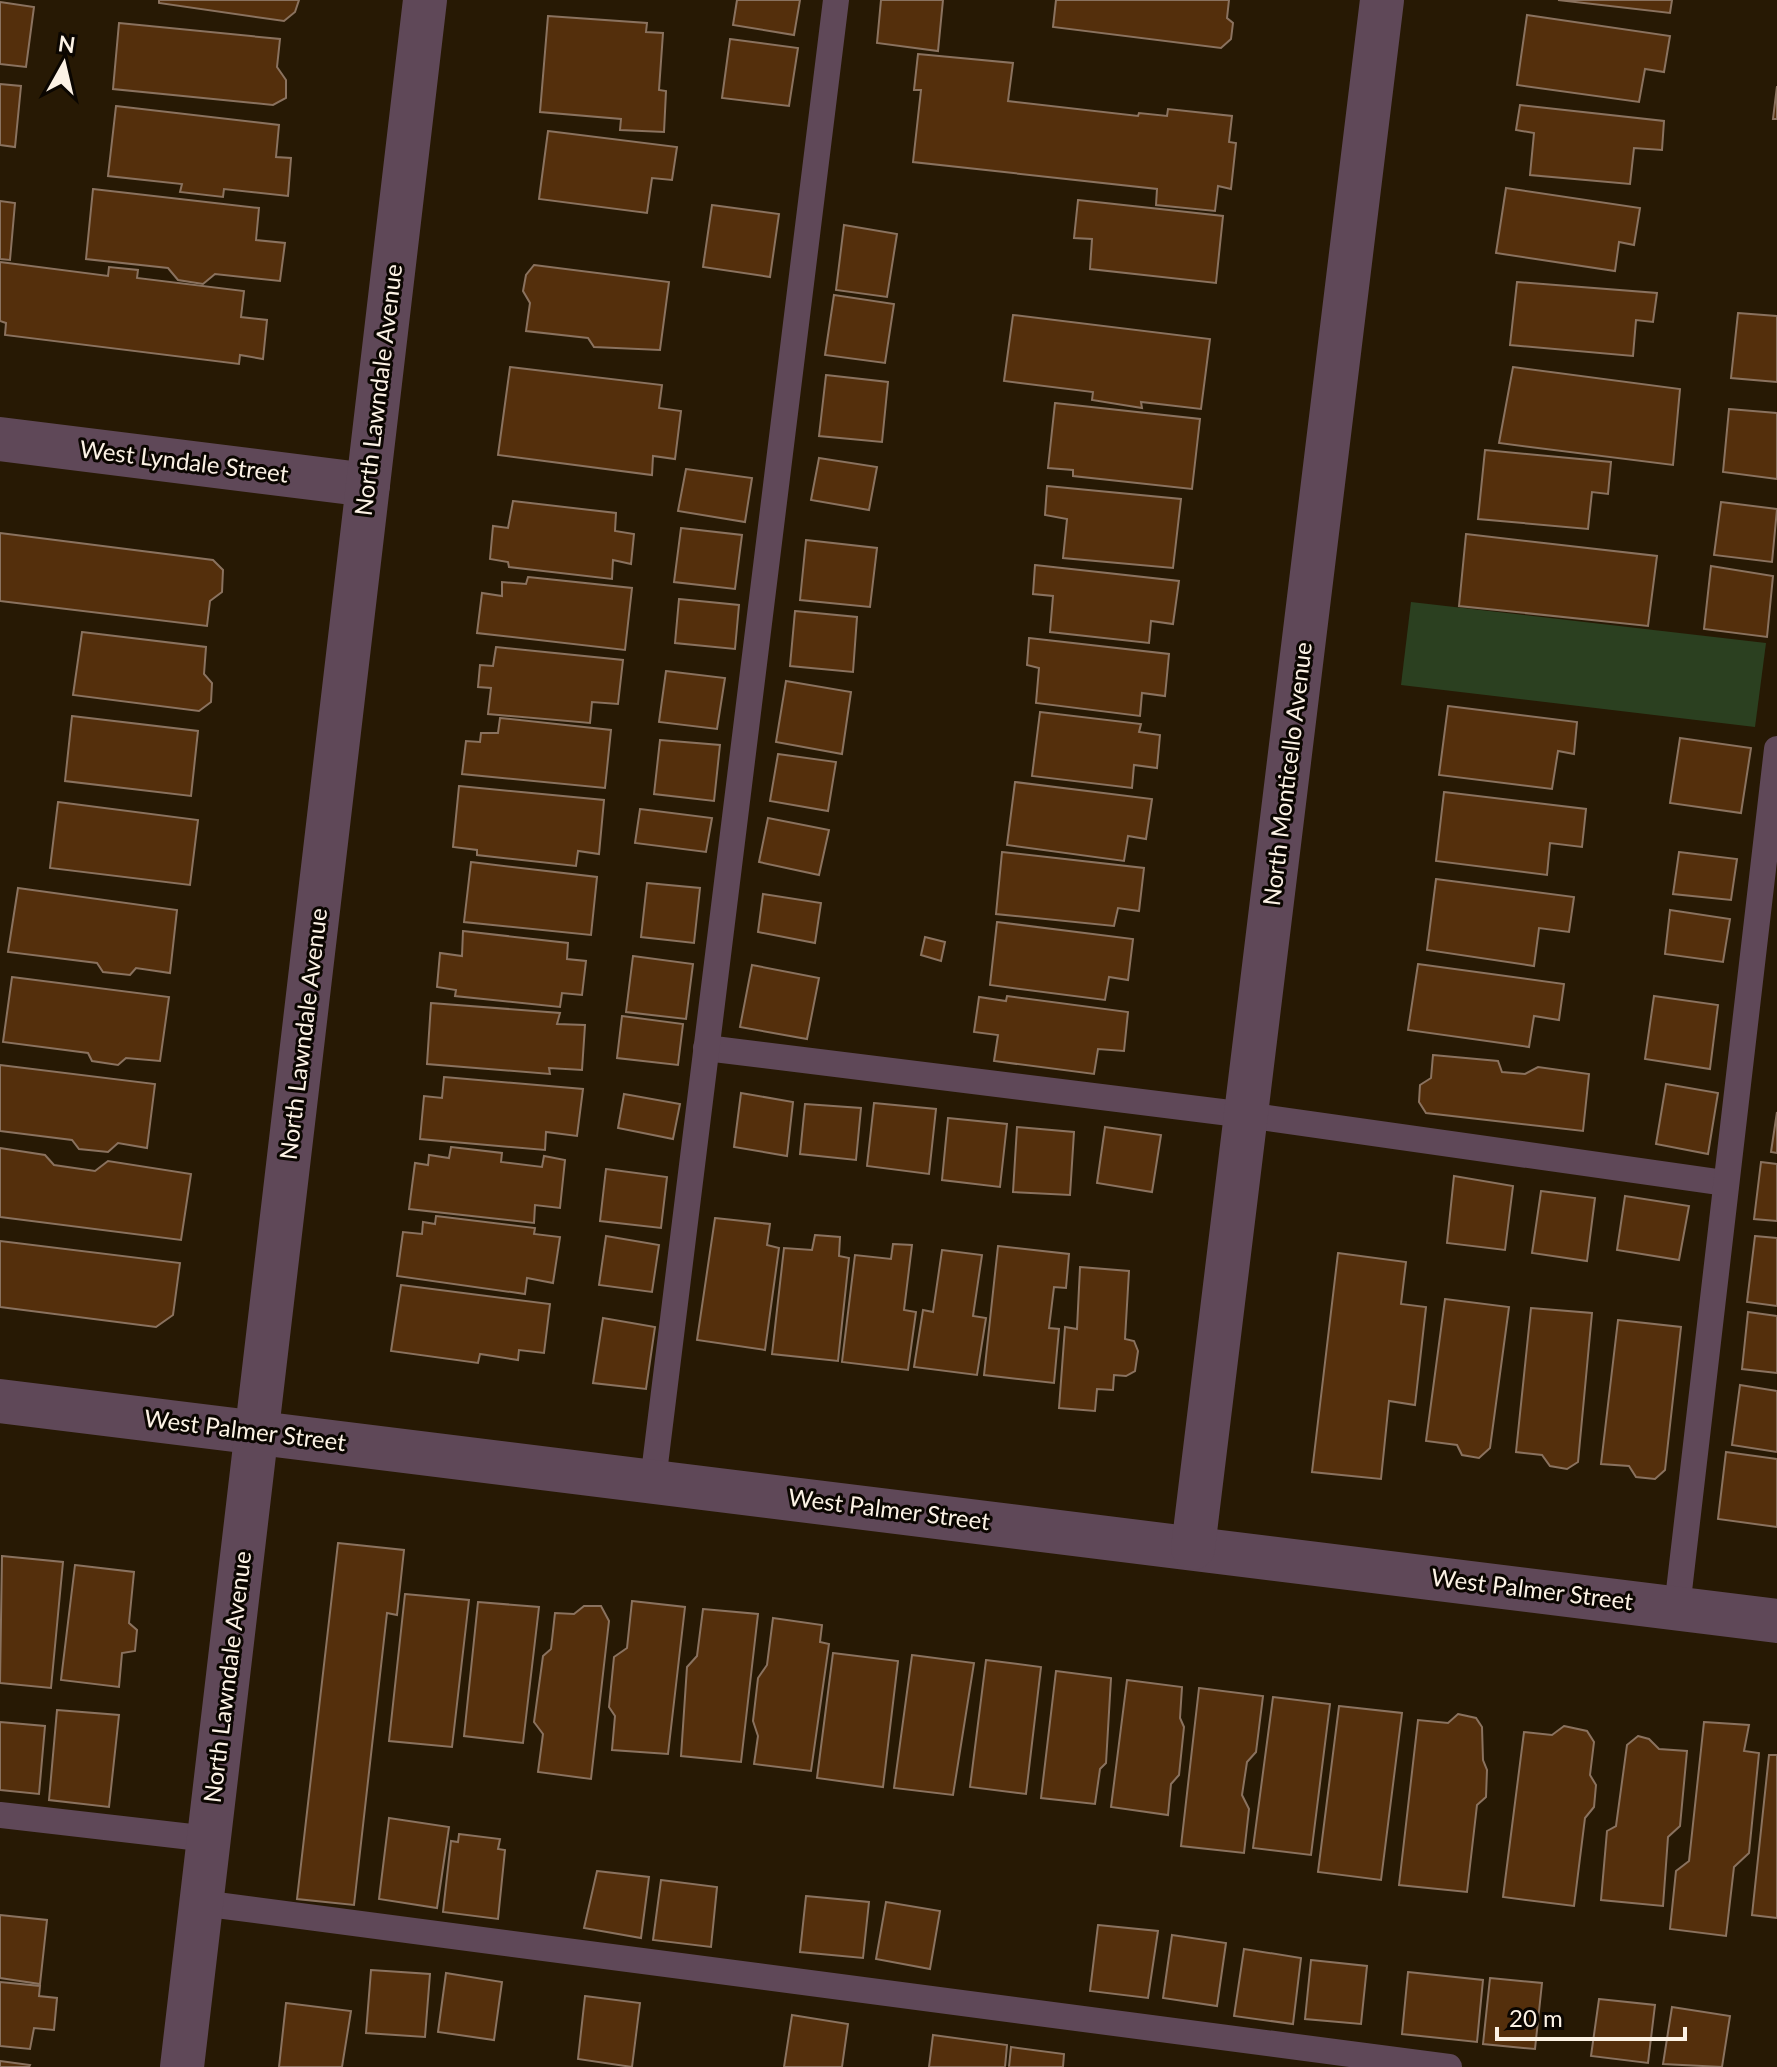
<svg xmlns="http://www.w3.org/2000/svg" width="1777" height="2067" font-family="Lato,sans-serif">
<style>
.green{fill:#2b4020}
.building{fill:#542f0c;stroke:#8a725f;stroke-width:2}
.lines{fill:none;stroke-linecap:round;stroke-linejoin:round}
.service{stroke:#5f4858;stroke-width:26}
.minor{stroke:#5f4858;stroke-width:44}
.labels{text-anchor:middle;stroke-width:6;stroke-linejoin:round;paint-order:stroke}
.street-label{font-size:24px;fill:#fcf2e5;stroke:#0b0601}
</style>
<rect width="100%" height="100%" fill="#271904"/>
<path class="green" d="M1411 602 1766 643 1755 727 1401 685Z"/>
<g class="building">
<path d="M159 0H299L295 12 284 21 159 3Z"/>
<path d="M737 0H800L794 35 733 25Z"/>
<path d="M881 0H943L938 51 877 43Z"/>
<path d="M1056 0H1229L1227 18 1233 23 1231 39 1221 48 1053 27Z"/>
<path d="M1558 0H1672L1670 13Z"/>
<path d="M0 2 34 7 26 67 0 64Z"/>
<path d="M1527 15 1670 36 1664 72 1645 69 1639 102 1517 85Z"/>
<path d="M548 16 647 23 646 32 663 33 659 90 666 91 664 132 620 130 621 119 540 112Z"/>
<path d="M119 23 280 39 277 67 286 80V98L273 105 113 89Z"/>
<path d="M730 39 798 48 789 106 722 98Z"/>
<path d="M918 54 1013 63 1008 101 1138 116 1139 113 1167 116 1168 109 1232 116 1229 142 1236 143 1231 189 1218 186 1215 211 1156 205 1157 189 913 162 921 90H914Z"/>
<path d="M0 84 21 86 15 147 0 145Z"/>
<path d="M1777 86V119H1773Z"/>
<path d="M1520 105 1664 121 1662 150 1634 148 1630 184 1530 175 1534 133 1516 130Z"/>
<path d="M116 106 279 125 276 157 291 158 288 196 224 189 223 197 180 192 182 184 108 176Z"/>
<path d="M548 131 677 147 672 180 652 178 647 213 539 199Z"/>
<path d="M1506 188 1640 208 1634 245 1619 242 1615 271 1496 253Z"/>
<path d="M93 189 259 208 256 240 285 243 280 281 215 274 203 284 178 280 168 268 86 259Z"/>
<path d="M1078 200 1223 216 1216 283 1090 269 1092 239 1074 238Z"/>
<path d="M0 201 15 203 10 260 0 259Z"/>
<path d="M712 205 779 214 770 277 703 267Z"/>
<path d="M844 225 897 234 887 297 836 290Z"/>
<path d="M0 262 108 276 109 267 138 270 137 278 244 291 241 317 267 320 263 359 240 355 239 364 5 335 6 323 0 321Z"/>
<path d="M534 265 669 282 660 350 594 347 588 338 526 331 530 303 523 291 526 275Z"/>
<path d="M1517 282 1657 293 1653 322 1636 320 1633 356 1510 345Z"/>
<path d="M834 295 894 304 885 363 825 355Z"/>
<path d="M1738 313 1777 316V382L1731 378Z"/>
<path d="M1013 315 1210 339 1201 409 1141 402 1142 408 1092 400 1093 392 1004 381Z"/>
<path d="M510 367 662 385 659 408 681 411 675 459 653 456 652 475 498 455Z"/>
<path d="M1513 367 1680 389 1673 465 1499 443Z"/>
<path d="M826 375 888 382 882 442 819 436Z"/>
<path d="M1055 403 1200 419 1192 489 1073 476V470L1048 468Z"/>
<path d="M1729 409 1777 413V479L1723 472Z"/>
<path d="M1485 450 1611 462 1608 494 1592 492 1588 529 1478 519Z"/>
<path d="M819 458 877 467 869 510 811 500Z"/>
<path d="M686 469 752 478 745 522 678 511Z"/>
<path d="M1047 486 1181 499 1173 568 1063 558 1067 519 1045 515Z"/>
<path d="M513 501 616 513 615 531 634 534 631 564 613 560 612 579 509 567 508 562 490 559 493 526 508 528Z"/>
<path d="M1721 502 1777 509 1772 562 1714 555Z"/>
<path d="M681 528 742 535 735 589 674 582Z"/>
<path d="M0 533 213 560 223 570 222 592 210 601 207 626 0 601Z"/>
<path d="M1466 534 1657 556 1648 626 1459 606Z"/>
<path d="M806 540 877 548 870 607 800 600Z"/>
<path d="M1035 565 1179 581 1173 624 1151 621 1149 643 1050 632 1053 596 1033 594Z"/>
<path d="M1711 566 1773 576 1767 637 1704 629Z"/>
<path d="M528 577 632 588 625 650 477 633 482 593 502 596V582L526 584Z"/>
<path d="M679 599 739 605 735 649 675 643Z"/>
<path d="M795 611 857 617 853 672 790 666Z"/>
<path d="M82 632 206 647 204 674 212 683 211 702 199 711 73 695Z"/>
<path d="M1029 638 1169 654 1165 696 1142 693 1140 716 1036 703 1039 668 1027 665Z"/>
<path d="M496 647 623 660 618 704 592 702 590 723 488 714 491 688 478 687 480 665 493 666Z"/>
<path d="M666 671 725 678 717 729 659 722Z"/>
<path d="M786 681 851 692 842 754 776 742Z"/>
<path d="M1448 706 1577 722 1574 754 1558 751 1552 789 1439 775Z"/>
<path d="M1040 712 1141 724 1139 732 1160 735 1157 768 1134 765 1132 788 1032 776Z"/>
<path d="M72 716 198 731 191 796 65 781Z"/>
<path d="M500 718 611 730 605 788 462 774 466 741 480 742 481 733H498Z"/>
<path d="M1680 738 1751 748 1741 813 1670 803Z"/>
<path d="M660 740 720 745 714 801 654 794Z"/>
<path d="M778 754 836 762 828 811 770 801Z"/>
<path d="M1015 782 1152 799 1146 839 1128 836 1124 861 1007 845Z"/>
<path d="M459 786 604 800 599 854 578 851 576 866 477 855V850L453 847Z"/>
<path d="M1444 792 1586 809 1582 847 1550 843 1547 875 1436 861Z"/>
<path d="M58 802 198 820 190 885 50 868Z"/>
<path d="M640 809 712 818 706 852 635 843Z"/>
<path d="M768 818 829 830 819 875 759 862Z"/>
<path d="M1002 852 1144 868 1139 911 1118 908 1114 926 996 914Z"/>
<path d="M1679 852 1737 859 1731 900 1673 894Z"/>
<path d="M471 862 597 877 591 935 464 922Z"/>
<path d="M1436 879 1574 897 1569 932 1539 928 1534 966 1427 950Z"/>
<path d="M647 883 700 888 694 943 641 937Z"/>
<path d="M18 888 177 910 170 973 136 968 130 975 103 972 97 963 8 952Z"/>
<path d="M763 894 821 903 815 943 758 932Z"/>
<path d="M1670 910 1730 919 1723 962 1665 954Z"/>
<path d="M997 922 1133 939 1128 980 1109 977 1105 1000 990 985Z"/>
<path d="M463 931 568 943 567 959 586 961 582 995 562 993 560 1007 455 996 456 990 437 987 440 953 462 956Z"/>
<path d="M925 937 945 942 941 961 921 955Z"/>
<path d="M633 956 693 964 686 1019 626 1012Z"/>
<path d="M1418 964 1564 984 1559 1020 1534 1016 1529 1047 1408 1030Z"/>
<path d="M752 965 819 978 807 1039 740 1027Z"/>
<path d="M12 977 169 997 160 1061 126 1058 118 1065 92 1061 88 1053 3 1042Z"/>
<path d="M1007 996 1128 1012 1124 1051 1098 1049 1094 1074 994 1061 998 1035 974 1032 979 997 1006 1001Z"/>
<path d="M1654 996 1718 1005 1710 1069 1645 1059Z"/>
<path d="M431 1003 560 1013 557 1024 585 1025 582 1070 549 1068 550 1074 427 1064Z"/>
<path d="M622 1016 683 1024 678 1065 617 1058Z"/>
<path d="M1433 1055 1498 1061 1502 1072 1525 1074 1538 1067 1589 1074 1583 1131 1426 1113 1419 1102 1420 1085 1431 1078Z"/>
<path d="M0 1065 155 1084 147 1148 118 1143 108 1152 79 1149 72 1140 0 1131Z"/>
<path d="M444 1077 583 1089 577 1136 546 1132 545 1150 420 1139 424 1096 442 1098Z"/>
<path d="M1666 1084 1718 1093 1708 1154 1656 1144Z"/>
<path d="M741 1093 793 1102 787 1156 734 1147Z"/>
<path d="M624 1094 680 1104 673 1139 618 1128Z"/>
<path d="M874 1103 936 1109 929 1174 867 1166Z"/>
<path d="M805 1104 861 1108 856 1160 800 1154Z"/>
<path d="M1777 1112V1153L1771 1152Z"/>
<path d="M948 1118 1007 1124 1000 1187 942 1180Z"/>
<path d="M1017 1127 1074 1132 1070 1195 1013 1192Z"/>
<path d="M1105 1127 1161 1135 1152 1192 1097 1183Z"/>
<path d="M451 1147 502 1153 501 1162 542 1167 544 1156 565 1160 560 1208 535 1205 534 1223 409 1209 415 1163 428 1165 429 1155 449 1158Z"/>
<path d="M0 1148 45 1155 54 1165 95 1171 108 1161 191 1174 181 1240 0 1217Z"/>
<path d="M1761 1162 1777 1164V1221L1754 1219Z"/>
<path d="M606 1169 667 1177 661 1228 600 1221Z"/>
<path d="M1454 1176 1513 1186 1505 1250 1447 1243Z"/>
<path d="M1541 1191 1595 1198 1587 1261 1532 1253Z"/>
<path d="M1625 1196 1689 1206 1679 1260 1617 1250Z"/>
<path d="M436 1216 535 1228 534 1234 560 1237 553 1283 527 1278 525 1294 397 1276 403 1232 422 1234 423 1222 435 1224Z"/>
<path d="M715 1218 770 1224 767 1245 779 1248 765 1350 697 1340Z"/>
<path d="M815 1235 840 1237 839 1256 849 1258 838 1361 772 1354 784 1248 812 1250Z"/>
<path d="M606 1236 659 1245 652 1292 599 1285Z"/>
<path d="M1755 1236 1777 1238V1306L1747 1302Z"/>
<path d="M0 1241 180 1263 173 1315 156 1327 0 1307Z"/>
<path d="M893 1244 912 1245 904 1310 916 1312 908 1370 842 1362 855 1255 891 1259Z"/>
<path d="M998 1246 1069 1254 1066 1288 1054 1287 1049 1328 1059 1329 1054 1383 984 1375Z"/>
<path d="M942 1250 982 1255 973 1316 986 1318 977 1375 914 1367 923 1310 933 1312Z"/>
<path d="M1338 1253 1406 1262 1401 1304 1426 1307 1415 1405 1389 1401 1381 1479 1312 1472Z"/>
<path d="M1080 1267 1129 1271 1125 1339 1134 1341 1138 1351 1135 1371 1126 1376 1114 1375 1113 1390 1097 1389 1095 1411 1059 1408 1065 1327 1077 1329Z"/>
<path d="M401 1285 550 1304 544 1353 519 1350 518 1360 480 1354 478 1363 391 1351Z"/>
<path d="M1445 1299 1509 1307 1490 1448 1479 1458 1462 1455 1457 1445 1426 1441Z"/>
<path d="M1531 1308 1592 1313 1578 1462 1567 1469 1550 1466 1542 1455 1516 1452Z"/>
<path d="M1748 1312 1777 1316V1373L1742 1369Z"/>
<path d="M603 1318 655 1327 646 1389 593 1383Z"/>
<path d="M1618 1320 1681 1327 1665 1470 1655 1479 1636 1477 1629 1466 1601 1464Z"/>
<path d="M1740 1385 1777 1391V1452L1732 1445Z"/>
<path d="M1726 1452 1777 1459V1527L1718 1519Z"/>
<path d="M338 1543 404 1550 397 1615 387 1613 354 1905 297 1899Z"/>
<path d="M2 1556 63 1562 51 1688 0 1683Z"/>
<path d="M75 1565 134 1572 129 1623 137 1630 135 1651 122 1653 119 1687 61 1680Z"/>
<path d="M405 1594 469 1600 452 1747 389 1741Z"/>
<path d="M632 1601 685 1607 668 1754 612 1750 615 1716 609 1707 614 1657 627 1648Z"/>
<path d="M478 1602 539 1607 523 1743 464 1736Z"/>
<path d="M584 1606H601L609 1621 591 1779 538 1772 543 1734 534 1722 543 1656 551 1649 555 1613 574 1614Z"/>
<path d="M703 1609 758 1614 741 1762 681 1756 687 1667 697 1656Z"/>
<path d="M773 1618 822 1625 820 1642 829 1644 811 1771 754 1764 758 1736 753 1721 758 1678 767 1665Z"/>
<path d="M833 1653 898 1661 883 1787 817 1778Z"/>
<path d="M912 1655 974 1663 953 1795 894 1788Z"/>
<path d="M986 1660 1041 1667 1026 1794 970 1787Z"/>
<path d="M1056 1671 1111 1678 1106 1763 1100 1769 1095 1804 1041 1798Z"/>
<path d="M1127 1680 1182 1687 1180 1718 1184 1727 1179 1775 1171 1784 1168 1815 1111 1807Z"/>
<path d="M1199 1688 1263 1696 1256 1752 1247 1762 1242 1795 1249 1809 1244 1853 1181 1846Z"/>
<path d="M1273 1697 1330 1704 1311 1855 1253 1848Z"/>
<path d="M1339 1706 1402 1713 1381 1880 1318 1872Z"/>
<path d="M57 1710 119 1715 109 1807 49 1800Z"/>
<path d="M1458 1714 1476 1718 1482 1727 1483 1760 1487 1770 1486 1797 1477 1805 1467 1892 1399 1885 1418 1720 1448 1723Z"/>
<path d="M0 1722 45 1726 39 1794 0 1790Z"/>
<path d="M1704 1722 1749 1725 1744 1751 1759 1753 1749 1853 1734 1867 1726 1936 1670 1929 1676 1871 1689 1861Z"/>
<path d="M1564 1726 1587 1731 1594 1742 1590 1775 1596 1785 1594 1807 1585 1818 1574 1906 1503 1897 1524 1732 1552 1735Z"/>
<path d="M1638 1736 1649 1739 1659 1749 1687 1751 1680 1826 1668 1837 1663 1906 1601 1900 1607 1831 1616 1826 1627 1745Z"/>
<path d="M1769 1755H1777V1918L1752 1915Z"/>
<path d="M389 1818 449 1827 437 1908 379 1899Z"/>
<path d="M459 1834 500 1839 498 1849 505 1850 498 1919 443 1912 451 1841 458 1842Z"/>
<path d="M597 1871 649 1877 641 1938 584 1928Z"/>
<path d="M661 1880 717 1887 711 1947 653 1940Z"/>
<path d="M806 1896 869 1902 863 1958 800 1952Z"/>
<path d="M886 1902 940 1911 930 1969 876 1959Z"/>
<path d="M0 1915 47 1920 40 1984 0 1978Z"/>
<path d="M1098 1925 1158 1931 1148 1998 1090 1991Z"/>
<path d="M1172 1935 1226 1943 1217 2006 1163 1998Z"/>
<path d="M1244 1949 1301 1958 1293 2024 1234 2016Z"/>
<path d="M1311 1960 1367 1966 1361 2024 1305 2019Z"/>
<path d="M371 1970 430 1974 425 2037 366 2033Z"/>
<path d="M1408 1972 1483 1980 1477 2042 1402 2034Z"/>
<path d="M446 1973 502 1982 494 2040 438 2032Z"/>
<path d="M1490 1978 1542 1983 1535 2049 1483 2044Z"/>
<path d="M0 1982 40 1986 39 1996 57 1998 54 2030 34 2028 30 2049 0 2046Z"/>
<path d="M585 1996 640 2003 632 2067 578 2059Z"/>
<path d="M1599 1999 1655 2005 1648 2063 1591 2056Z"/>
<path d="M286 2003 351 2011 342 2067H279Z"/>
<path d="M1672 2007 1730 2016 1722 2067 1663 2064Z"/>
<path d="M792 2015 848 2024 842 2067H784Z"/>
<path d="M933 2035 1007 2045 1005 2067H929Z"/>
<path d="M1011 2047 1064 2054 1063 2067H1009Z"/>
<path d="M0 2061 30 2065 29 2067H0Z"/>
</g>
<g class="lines">
<g class="service">
<path d="M706 1048 1246 1115 1725 1183"/>
<path d="M653 1481 836 0"/>
<path d="M1677 1608 1777 749"/>
<path d="M0 1815 209 1839"/>
<path d="M201 1903 1449 2067"/>
</g>
<g class="minor">
<path d="M0 439 368 485"/>
<path d="M0 1401 1777 1621"/>
<path d="M1193 1548 1382 0"/>
<path d="M182 2067 425 0"/>
</g>
</g>
<g class="labels">
<g class="street-label">
<text transform="translate(379 390) rotate(-83)" y="8">North Lawndale Avenue</text>
<text transform="translate(184 462) rotate(7)" y="8">West Lyndale Street</text>
<text transform="translate(1288 774) rotate(-83)" y="8">North Monticello Avenue</text>
<text transform="translate(304 1034) rotate(-83)" y="8">North Lawndale Avenue</text>
<text transform="translate(245 1431) rotate(7)" y="8">West Palmer Street</text>
<text transform="translate(889 1510) rotate(7)" y="8">West Palmer Street</text>
<text transform="translate(1532 1590) rotate(7)" y="8">West Palmer Street</text>
<text transform="translate(228 1677) rotate(-83)" y="8">North Lawndale Avenue</text>
</g>
</g>
<g transform="translate(64 64) rotate(8)" stroke="#0b0601" stroke-width="6" paint-order="stroke">
<path d="M0-6L14 30L0 20L-14 30Z" fill="#fcf2e5"/>
<text y="-12" font-size="22" font-weight="bold" text-anchor="middle" fill="#fcf2e5">N</text>
</g>
<path d="M1497 2027v12h188v-12" fill="none" stroke="#fcf2e5" stroke-width="4"/>
<text x="1509" y="2027" font-size="24" fill="#fcf2e5" stroke="#0b0601" stroke-width="6" paint-order="stroke">20 m</text>
</svg>
